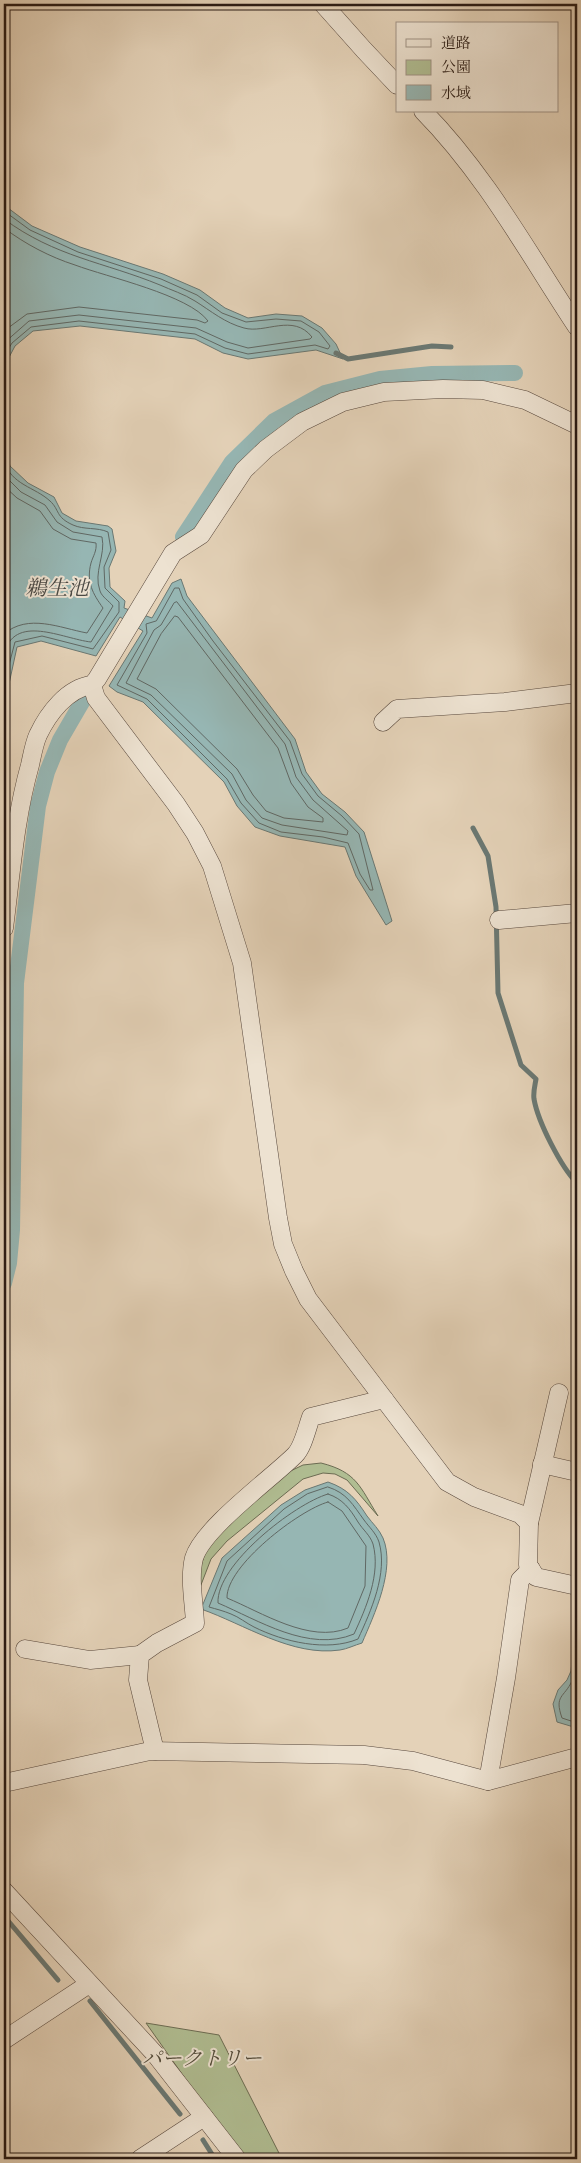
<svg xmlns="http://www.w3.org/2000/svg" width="581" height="2163" font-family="'IM FELL DW Pica','Noto Serif JP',serif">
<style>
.green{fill:#b0bd92;stroke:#6c6c53}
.water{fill:#96b6b3;stroke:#6a7873}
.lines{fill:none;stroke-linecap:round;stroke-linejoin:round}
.shore{stroke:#606864;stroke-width:1}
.stream{stroke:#6a7873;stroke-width:5}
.canal{stroke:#96b6b3;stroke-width:16}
.minor-casing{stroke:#58483d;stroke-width:19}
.minor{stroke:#ede2d1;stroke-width:18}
.labels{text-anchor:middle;stroke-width:4;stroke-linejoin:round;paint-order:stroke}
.park-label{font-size:20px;font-style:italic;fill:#524b3a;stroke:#ede2d1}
.water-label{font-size:21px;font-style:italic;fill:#4a4944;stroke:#ede2d1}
</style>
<rect width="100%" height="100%" fill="#e4d2b8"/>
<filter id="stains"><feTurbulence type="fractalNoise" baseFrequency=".004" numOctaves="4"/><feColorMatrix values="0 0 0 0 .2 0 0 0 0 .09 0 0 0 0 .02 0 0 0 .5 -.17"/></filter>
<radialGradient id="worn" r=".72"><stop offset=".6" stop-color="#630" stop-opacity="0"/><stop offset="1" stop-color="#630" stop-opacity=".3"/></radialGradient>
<g class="green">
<path d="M321 1463C357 1472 360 1487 378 1516L347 1480 335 1474 323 1473 303 1479 227 1541 211 1559 199 1590V1571L207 1548 278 1477 303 1465Z"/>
<path d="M146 2023 219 2035 282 2159H242Z"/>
</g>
<g class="water">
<path d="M4 205 32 226 80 247 163 274 200 290 225 308 248 318 276 314 302 316 322 328 336 344 343 359 316 350 248 359 223 353 195 339 80 326 33 331 15 346 6 363 4 374Z"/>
<path d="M4 444 10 466 28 483 54 497 62 513 76 521 108 526 112 529 116 551 109 568 110 587 125 601 124 608 152 618 172 583 181 579 187 596 295 739 306 772 322 794 345 812 364 832 392 921 386 925 356 876 345 847 280 836 255 827 237 806 224 782 143 702 117 692 109 686 143 631 120 617 96 656 41 641 17 647 4 707Z"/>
<path d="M328 1482C348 1489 356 1499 367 1516 373 1524 379 1529 383 1538 396 1569 374 1615 362 1643 355 1645 347 1649 340 1650 292 1657 244 1624 201 1609L222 1558 281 1505 305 1490Z"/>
<path d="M577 1614V1728L557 1722 553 1704 558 1690 567 1680 571 1671Z"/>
</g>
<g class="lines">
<g class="shore">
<path d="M4 211 30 230 78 252 161 279 197 295 222 313 246 322 276 319 301 321 319 332 330 346 328 349 315 345 248 354 225 348 195 334 79 321 31 327 12 343 4 356"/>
<path d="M4 219C55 257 104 262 160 285 171 290 184 294 195 301 211 311 225 323 244 328 265 334 293 313 312 337L310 339 248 348 227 342 196 328 79 315 29 321 4 343"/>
<path d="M4 228C25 244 50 257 75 265 107 277 189 295 208 321L205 323 197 320 79 307 27 314 4 331"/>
<path d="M4 461C11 485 35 487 50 501 60 510 55 517 73 525 84 530 97 527 108 532L111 550 104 567 105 588 119 602V612L93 649 42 636 15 642 4 684"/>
<path d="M4 475 21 492 45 505 57 522 73 532 102 537C106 555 93 572 100 591 102 597 109 601 113 606L91 642C63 639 13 612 4 655"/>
<path d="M4 486 17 498 40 511 53 529 71 539 96 543C97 551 93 556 91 563 86 582 93 594 103 608L87 633C60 628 28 613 4 634"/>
<path d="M175 588H179L183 599 213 641 290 741 302 774 318 796 342 816 359 834 373 890H370L360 874 348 843 323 837 281 832 259 823 241 803 227 779 147 699 117 685 147 633 146 624 156 621Z"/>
<path d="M177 602 285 744 296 777 313 800 348 831 347 835 282 825 262 818 246 800 232 774 151 695 126 683 154 630 161 625 174 603Z"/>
<path d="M175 616 178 617 278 748 291 783 308 807 323 818V822L284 818 266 811 253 795 237 769 156 689 137 679 161 634Z"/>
<path d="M328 1487C347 1493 353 1505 364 1520 369 1527 376 1533 379 1542 388 1573 371 1611 358 1639 327 1652 284 1642 254 1627 246 1623 239 1617 231 1614 224 1611 216 1609 209 1607L227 1561 284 1509 307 1494Z"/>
<path d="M328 1494C343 1499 350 1509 358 1522 363 1530 370 1535 373 1544 381 1574 366 1608 354 1634 309 1653 258 1620 218 1603 216 1565 294 1504 328 1494Z"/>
<path d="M328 1502 342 1511 366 1546 365 1586 348 1628C310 1644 261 1612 227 1598 226 1566 299 1510 328 1502Z"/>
<path d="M577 1656C576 1665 576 1673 572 1681 564 1698 554 1695 562 1718L577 1723"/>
</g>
<g class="stream">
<path d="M336 353 348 359 432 346 451 347"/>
<path d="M473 828 488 856 496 907 498 993 521 1065 536 1079C535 1085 533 1092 534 1099 538 1122 561 1167 577 1183"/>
<path d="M4 1916 58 1980"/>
<path d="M90 2001 180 2114"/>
<path d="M203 2140 215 2159"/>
</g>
<g class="canal">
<path d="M183 537 232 462 274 421 325 393 380 379 432 374 515 373"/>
<path d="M4 1283 9 1263 12 1230 16 983 38 806 47 772 60 740 85 697"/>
</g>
<g class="minor-casing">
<g id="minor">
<path d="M323 4 364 50 397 85"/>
<path d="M423 111C486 175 528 253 577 327"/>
<path d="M92 685 96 698 176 804 195 833 212 866 242 963 278 1218 283 1244 294 1271 308 1299 447 1482 474 1497 520 1514 529 1523 528 1565 536 1577 577 1586"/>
<path d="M383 722 397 709 505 702 577 693"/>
<path d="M499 920 577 913"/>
<path d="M4 928C11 874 15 818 30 765 32 756 34 744 38 735 48 714 67 688 92 685L97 679 173 553 201 535 244 470 266 449 302 422 343 402 384 392 443 389 483 390 525 400 577 425"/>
<path d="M542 1464 577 1472"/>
<path d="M529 1523 559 1393"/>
<path d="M25 1649 90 1660 140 1655"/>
<path d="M155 1751 138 1680 140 1655 157 1643 195 1623C194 1602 189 1578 194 1558 203 1528 272 1478 295 1455 303 1447 307 1428 311 1417L384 1399"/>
<path d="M488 1781 506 1678 520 1580 531 1569"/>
<path d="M4 1783 150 1751 364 1755 413 1761 488 1781 577 1757"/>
<path d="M4 1891 155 2054 237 2159"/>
<path d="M4 2040 89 1984"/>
<path d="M140 2159 204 2117"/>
</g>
</g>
<use href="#minor" class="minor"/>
</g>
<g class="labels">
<g class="park-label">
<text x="202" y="2065">パークトリー</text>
</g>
<g class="water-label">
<text x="57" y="595">鵜生池</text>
</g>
</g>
<rect width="581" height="2163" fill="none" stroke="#e4d2b8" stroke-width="20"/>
<rect x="5" y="5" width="571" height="2153" fill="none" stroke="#291a14" stroke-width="2.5"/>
<rect x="10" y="10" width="561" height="2143" fill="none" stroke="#291a14"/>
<rect x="396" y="22" width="162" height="90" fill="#ede2d1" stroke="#9f9285"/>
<rect x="406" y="39" width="25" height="8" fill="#ede2d1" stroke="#9f9285"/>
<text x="441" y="48" font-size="15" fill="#291a14">道路</text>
<rect x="406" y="60" width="25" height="15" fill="#b0bd92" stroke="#9f9285"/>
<text x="441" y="72" font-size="15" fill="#291a14">公園</text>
<rect x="406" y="85" width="25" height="15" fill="#96b6b3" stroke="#9f9285"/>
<text x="441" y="98" font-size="15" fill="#291a14">水域</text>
<rect width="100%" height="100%" filter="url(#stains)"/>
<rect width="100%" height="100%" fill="url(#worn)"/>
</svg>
